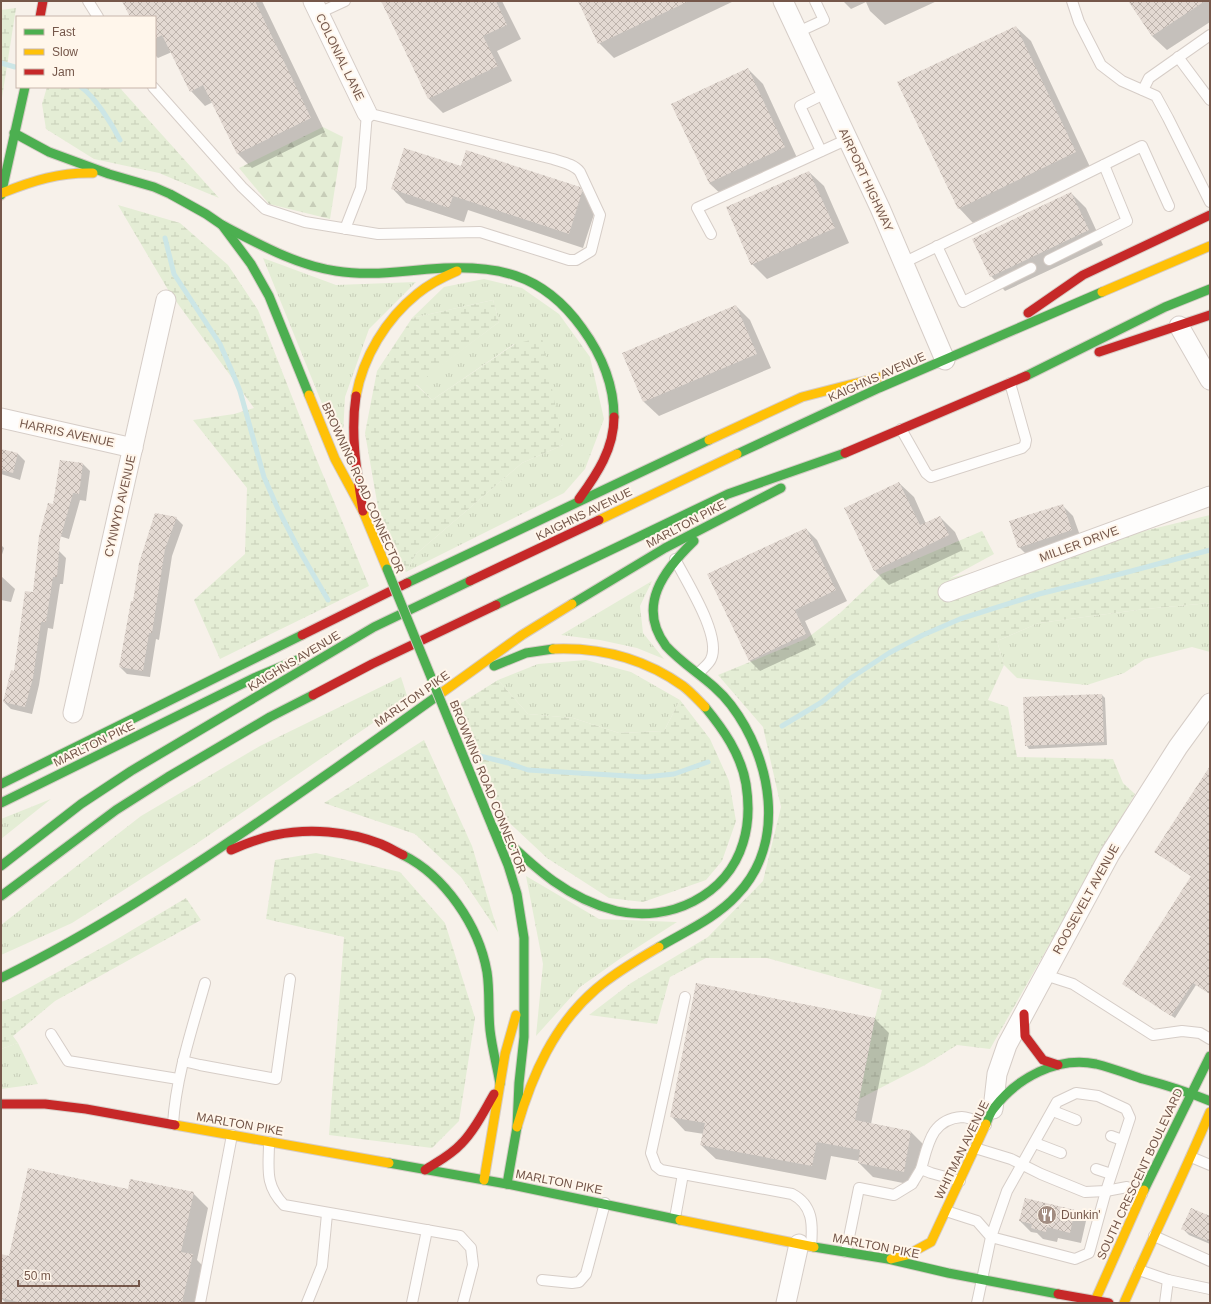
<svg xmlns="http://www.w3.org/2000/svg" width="1211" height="1304" font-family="Helvetica,sans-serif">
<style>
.grass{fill:url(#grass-tufts)}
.forest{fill:url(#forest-firs)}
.wetland{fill:url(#wetland-marsh)}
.shadow{fill:#0003}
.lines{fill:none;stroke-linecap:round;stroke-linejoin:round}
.stream{stroke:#cce6e6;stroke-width:5}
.building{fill:url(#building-cross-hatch)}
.lane-casing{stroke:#d6cdc7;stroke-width:12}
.street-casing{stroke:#d6cdc7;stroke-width:21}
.fast-casing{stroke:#d6ccc6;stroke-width:11}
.slow-casing{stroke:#d6ccc6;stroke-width:11}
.jam-casing{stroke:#d6ccc6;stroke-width:11}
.lane{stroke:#fefdfc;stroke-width:10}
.street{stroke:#fefdfc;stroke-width:19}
.fast{stroke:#4caf50;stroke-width:9}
.slow{stroke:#ffc107;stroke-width:9}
.jam{stroke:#c62828;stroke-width:9}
.fast-bridge-casing{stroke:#d6ccc6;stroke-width:11;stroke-linecap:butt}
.fast-bridge{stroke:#4caf50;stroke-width:9}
.labels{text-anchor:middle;stroke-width:4;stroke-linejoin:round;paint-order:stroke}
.street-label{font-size:12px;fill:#75574a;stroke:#fff6eb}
.poi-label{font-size:12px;fill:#75574a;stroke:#fff6eb;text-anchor:start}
</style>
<defs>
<pattern id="grass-tufts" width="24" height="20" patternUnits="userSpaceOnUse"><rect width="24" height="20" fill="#e4edd5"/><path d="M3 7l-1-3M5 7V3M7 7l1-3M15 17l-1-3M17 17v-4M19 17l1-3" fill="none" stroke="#c7cdb8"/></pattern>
<pattern id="forest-firs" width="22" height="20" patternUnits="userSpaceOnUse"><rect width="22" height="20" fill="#e4edd5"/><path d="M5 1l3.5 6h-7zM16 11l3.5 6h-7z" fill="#c7cdb8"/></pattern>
<pattern id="wetland-marsh" width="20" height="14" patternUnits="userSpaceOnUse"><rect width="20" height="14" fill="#e4edd5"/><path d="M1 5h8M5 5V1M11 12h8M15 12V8" fill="none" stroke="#c7cdb8"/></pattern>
<pattern id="building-cross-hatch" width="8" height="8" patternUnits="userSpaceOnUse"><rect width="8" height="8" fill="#e3d9d2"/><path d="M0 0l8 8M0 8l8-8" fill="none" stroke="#bdb3ac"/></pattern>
</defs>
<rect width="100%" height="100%" fill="#f7f1ea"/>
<g class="grass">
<path d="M263 258 336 285 416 282 369 329 345 397 342 453Z"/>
<path d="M484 279 522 288 559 314 590 357 604 419 585 469 564 493 406 572 416 554 522 463 563 445 514 344 432 400 416 384 499 322 493 300 412 318 444 287Z"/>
<path d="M652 581 640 606 643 633 664 659 637 648 600 640 561 635Z"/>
<path d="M1210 603V652L1192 647 1145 659 1124 673 1087 685 1017 678 1004 665 997 641 1039 623 1145 609Z"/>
<path d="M586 660 631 672 680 700 664 731 619 733 573 718 528 714 498 680 538 664Z"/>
<path d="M401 677 408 699 196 844 72 923 1 955V925L141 816 260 746Z"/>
<path d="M51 799 1 839V819Z"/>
<path d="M526 876 599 919 677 922 621 958 580 987 536 1036 543 964Z"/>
<path d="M18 1043 38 1084 1 1089V1049Z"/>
</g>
<path class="forest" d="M323 127 343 137 330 219 269 204 239 168Z"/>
<g class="wetland">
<path d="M16 8 1 104V10Z"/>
<path d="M47 87H119L219 198 159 173 94 159 46 129 42 104Z"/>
<path d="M118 205 180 223 228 265 258 310 316 458 369 586 220 659 194 600 245 554 247 488 193 420 234 414 254 408 170 293Z"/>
<path d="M493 300 499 322 416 385 432 400 515 344 542 337 563 445 522 463 416 554 406 572 380 519 365 433 377 371 412 318Z"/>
<path d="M1210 515V603L1145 609 1039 623 997 641 1004 665 988 700 1008 707 1017 757 1113 759 1123 783 1135 794 990 1049 957 1045 925 1065 859 1099 875 1018 882 990 767 958H706L670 977 657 1024 589 1015 631 983 708 937 763 881 781 807 763 727 718 675 806 639 840 613 881 574 982 531 994 554 950 578Z"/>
<path d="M498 680 528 714 573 718 619 733 664 731 680 700 710 739 729 781 736 821 722 861 706 880 643 902 609 898 547 858 498 812 455 707Z"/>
<path d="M424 740 472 846 498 932 461 877 415 834 324 803Z"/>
<path d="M316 853 400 872 445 923 475 1018 459 1121 432 1148 329 1135 344 937 266 919 275 860Z"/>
<path d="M186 898 201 920 55 1001 13 1036 18 1043 1 1049V1002L9 999 112 942Z"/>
</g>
<g class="shadow">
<path d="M123 1H262L325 132 252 168 237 153 213 102 205 106 191 91 172 52 158 58 155 55V17H131Z"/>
<path d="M382 1H502L521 39 497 51 512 81 443 113 429 99Z"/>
<path d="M579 1H734L614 58 599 43Z"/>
<path d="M843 1H937L885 25 870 11 866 2 851 9Z"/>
<path d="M1129 1H1210V22L1167 50 1152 36Z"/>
<path d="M1016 27 1031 41 1090 167 973 223 959 208Z"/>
<path d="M748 69 763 84 799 162 724 197 709 183Z"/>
<path d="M461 167 579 188 594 203 596 208 583 248 468 210 464 222 406 203 392 188Z"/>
<path d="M809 172 824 186 849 243 767 279 752 264Z"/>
<path d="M1071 193 1086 208 1103 245 1005 291 991 276Z"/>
<path d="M736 306 750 320 771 368 659 416 644 402 624 354Z"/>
<path d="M1 450 18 454 25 461 20 480 1 474Z"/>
<path d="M60 461 83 464 90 471 86 501 80 500 69 539 50 533Z"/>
<path d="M899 483 914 497 926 524 940 517 955 532 963 550 889 585 875 571Z"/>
<path d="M1062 505 1073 516 1082 541 1030 558 1019 547Z"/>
<path d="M176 518 183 525 172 556 159 640 156 639 150 677 127 674 120 667 133 602Z"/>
<path d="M806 529 817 540 847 601 805 621 816 645 760 671 749 660Z"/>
<path d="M1 545 4 548 1 558Z"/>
<path d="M59 551 66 558 63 584H60L53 629 48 628 39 685 32 714 11 709 4 702 14 672 34 593Z"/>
<path d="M1 576 15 589 11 602 1 600Z"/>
<path d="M1102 695 1105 698 1107 745 1029 749 1026 745Z"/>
<path d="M1210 768V994L1196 985 1175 1018 1123 984 1192 877 1156 852Z"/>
<path d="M875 1019 889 1033 871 1124 911 1132 925 1146 918 1186 873 1177 859 1163V1161L831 1156 826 1180 716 1159 701 1145 704 1134 685 1131 671 1116Z"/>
<path d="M128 1190 193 1193 208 1208 197 1260 206 1269 199 1303H6L1 1298V1255L10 1257Z"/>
<path d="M1075 1211 1086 1221 1081 1243 1058 1238 1057 1242 1043 1239 1037 1233 1031 1232 1020 1221Z"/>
<path d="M1210 1217V1244L1189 1235 1182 1228Z"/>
</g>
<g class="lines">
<g class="stream">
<path d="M1 63 15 67"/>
<path d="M81 87C95 97 112 124 120 140"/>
<path d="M165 238 174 274 220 344 231 369 240 391 264 477 278 509 298 548 328 600"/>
<path d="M782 726 822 702 851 678 889 653 923 635 960 619 1039 594 1124 573 1210 550"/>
<path d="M480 756 508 763 528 770 645 777 674 774 708 762"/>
</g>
</g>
<g class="building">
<path d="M122 1H255L311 118 237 154 203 85 190 92 162 35 155 39V17H130Z"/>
<path d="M381 1H496L507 25 483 36 498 66 428 99Z"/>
<path d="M578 1H689L598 44Z"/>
<path d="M1128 1H1205L1152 36Z"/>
<path d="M1016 26 1076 152 958 209 897 82Z"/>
<path d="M748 68 785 147 709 183 671 104Z"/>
<path d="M404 148 461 166 466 150 580 187 582 192 569 234 453 196 449 208 391 189Z"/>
<path d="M809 171 835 228 751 265 726 207Z"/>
<path d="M1071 192 1089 230 990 277 972 239Z"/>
<path d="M736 305 757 354 643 402 622 353Z"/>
<path d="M1 449 18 453 13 473 1 470Z"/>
<path d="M60 460 83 463 79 494 73 493 60 540 57 577H53L46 622H41L33 678 25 707 3 702 11 670 14 671 25 591 33 592 39 536 48 503 53 504Z"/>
<path d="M899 482 920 525 940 516 949 535 874 571 844 508Z"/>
<path d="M1063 504 1072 530 1018 548 1009 521Z"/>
<path d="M155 513 177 517 165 549 152 633H149L143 671 119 667 131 601H133L139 563Z"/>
<path d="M806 528 836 590 795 610 806 634 749 661 707 574Z"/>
<path d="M1102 694 1104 742 1025 746 1023 697Z"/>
<path d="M1210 766V994L1193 983 1171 1016 1122 984 1191 876 1154 852Z"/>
<path d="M696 983 875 1018 855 1120 911 1131 904 1172 858 1163 860 1150 817 1142 812 1166 700 1145 705 1123 670 1117Z"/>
<path d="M28 1168 128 1189 130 1179 194 1192 181 1252 193 1254 182 1303H23L1 1298V1254L9 1256Z"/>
<path d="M1025 1198 1075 1210 1070 1233 1047 1227 1046 1232 1031 1228 1032 1224 1019 1221Z"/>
<path d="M1191 1208 1210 1216V1242L1181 1229Z"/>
</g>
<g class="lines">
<g class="lane-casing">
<g id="lane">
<path d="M88 1 98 17"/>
<path d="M1072 1 1079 22 1101 65 1122 81 1156 96 1168 118 1210 202"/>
<path d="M319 13 345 1"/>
<path d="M798 32 824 20 815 1"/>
<path d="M1178 57 1210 100"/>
<path d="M153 87 242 187 265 209 305 222 378 234 480 232 544 252 569 260H576L591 251 600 215 580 172C574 164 562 162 553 159L367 113 361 188 345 229"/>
<path d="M1143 90 1149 78 1210 35"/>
<path d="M821 151 800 106 826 93"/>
<path d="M711 234 697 208 848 139"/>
<path d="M937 246 963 302 1031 268"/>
<path d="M1049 260 1127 221 1104 165"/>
<path d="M903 263 1039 197 1142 146 1169 206"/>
<path d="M901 429 926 473 931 477 1022 448 1025 445 1026 440 1010 383"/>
<path d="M675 559C686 581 722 636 711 659 709 664 702 669 699 673"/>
<path d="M1045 975 1073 984 1153 1035 1182 1031 1200 1033 1210 1039"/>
<path d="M685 997 651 1153 656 1166 661 1170 792 1194C813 1205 813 1224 811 1246"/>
<path d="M51 1034 68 1061 178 1079"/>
<path d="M183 1061 200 1065 276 1079 290 979"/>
<path d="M1053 1111 1076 1120"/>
<path d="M173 1124C176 1076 192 1029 205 983"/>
<path d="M1111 1136 1122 1140"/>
<path d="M269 1142C269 1168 264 1184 284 1205L460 1236 471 1248 473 1265 463 1303"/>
<path d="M1035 1143 1061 1153"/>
<path d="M975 1148 1011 1159 1041 1174 1085 1192 1106 1191 1127 1187 1142 1194"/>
<path d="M1191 1157 1210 1165"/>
<path d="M1096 1169 1111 1174"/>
<path d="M960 1181 931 1173 921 1169C928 1145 931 1119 962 1117 969 1117 979 1122 986 1125"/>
<path d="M946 1211 977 1221 991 1237 1075 1259 1089 1253 1106 1191 1130 1118 1126 1109 1098 1096 1076 1093 1057 1102 1007 1191 991 1237 977 1303"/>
<path d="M675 1218 683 1174"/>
<path d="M1154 1236 1210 1261"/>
<path d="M846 1252 859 1188 894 1195 912 1184 921 1169"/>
<path d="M1139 1270 1168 1280 1210 1289"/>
<path d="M542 1280 572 1283 579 1282 586 1274 605 1203"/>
<path d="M200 1303 232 1135"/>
<path d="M307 1303 322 1266 327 1214"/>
<path d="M412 1303 427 1230"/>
<path d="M1165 1303 1168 1280"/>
</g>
</g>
<g class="street-casing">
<g id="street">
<path d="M313 1 367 113"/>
<path d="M783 1 880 208 945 360"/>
<path d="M1179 326 1210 380"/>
<path d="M1 418 133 448"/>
<path d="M948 592 1210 496"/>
<path d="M73 713 166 300"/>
<path d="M993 1109 997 1074 1007 1045 1110 854 1178 747 1210 703"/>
<path d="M786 1303 799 1244"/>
</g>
</g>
<g class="fast-casing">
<g id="fast">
<path d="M14 133 49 152 109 174 154 187 170 194 206 214 222 225 251 264 269 296 309 395"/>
<path d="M1 195 25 87"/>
<path d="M222 225C259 244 295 265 336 271 367 276 399 272 430 269 495 264 542 272 582 328 601 354 614 384 614 417"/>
<path d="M1026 376 1165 307 1210 289"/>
<path d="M737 454 879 388 1102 292"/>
<path d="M407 583 709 440"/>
<path d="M572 604 665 548 781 488"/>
<path d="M496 605 728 494 845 453"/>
<path d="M494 666 526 653 553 649"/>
<path d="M453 731 508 865 517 894 524 938V1037L519 1083 517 1127 507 1184"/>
<path d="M1 784 302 635"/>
<path d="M1 803 254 678 297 660"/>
<path d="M493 828C531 864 564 898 617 911 669 923 727 896 743 843 749 824 749 803 746 784 741 754 723 729 705 707"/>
<path d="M403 855C445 876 479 926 487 972 490 992 488 1011 490 1030 492 1048 497 1066 500 1084"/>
<path d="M1 866 81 804 131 771 374 627 470 581"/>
<path d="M1 896 116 810 168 777 270 717 313 695"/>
<path d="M659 947C686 931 716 918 737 895 787 843 772 759 731 705 713 681 686 668 666 646 636 606 664 570 694 541"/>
<path d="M1 978C95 932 181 875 267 816 325 776 383 735 440 694"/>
<path d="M986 1124C988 1119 990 1112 994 1108 1017 1078 1057 1056 1096 1064 1112 1068 1128 1074 1143 1079 1166 1085 1188 1092 1210 1101"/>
<path d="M389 1163 507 1184 680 1220"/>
<path d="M1144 1190 1210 1056"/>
<path d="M814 1247 888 1259 948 1273 1058 1294"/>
</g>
</g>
<g class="slow-casing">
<g id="slow">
<path d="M2 193C32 181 60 172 93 173"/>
<path d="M1102 292 1210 246"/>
<path d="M309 395 335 459 363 511 387 569"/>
<path d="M356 396C363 357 386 319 417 294 429 284 443 277 457 271"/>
<path d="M709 440 802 397 880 377"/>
<path d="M599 520 737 454"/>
<path d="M553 649C600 647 645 659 683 686 691 692 698 700 705 707"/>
<path d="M440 694 522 635 572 604"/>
<path d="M175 1125 389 1163"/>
<path d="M517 1127C532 1075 554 1025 596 989 615 973 637 960 659 947"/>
<path d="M484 1180 505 1054 516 1015"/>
<path d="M680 1220 814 1247"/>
<path d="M891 1259 907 1255 931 1242 986 1124"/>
<path d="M1094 1303 1144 1190"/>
<path d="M1124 1303C1152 1239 1183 1176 1210 1112"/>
</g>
</g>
<g class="jam-casing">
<g id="jam">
<path d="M40 17 43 1"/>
<path d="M1028 313 1083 275 1210 215"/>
<path d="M1099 352 1210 315"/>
<path d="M356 396C350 435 357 473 363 511"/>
<path d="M845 453 1026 376"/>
<path d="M579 499C597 474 614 449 614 417"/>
<path d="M470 581 599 520"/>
<path d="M302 635 407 583"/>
<path d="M313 695 372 664 496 605"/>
<path d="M231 850C245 844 260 838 275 835 309 828 348 831 381 844 388 847 395 851 403 855"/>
<path d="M1024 1014 1025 1036 1043 1060 1058 1065"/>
<path d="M1 1104H45L86 1109 175 1125"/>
<path d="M425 1170C437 1162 451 1155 461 1144 475 1130 484 1111 494 1094"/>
<path d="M1058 1294 1109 1303"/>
</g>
</g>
<use href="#lane" class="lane"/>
<use href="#street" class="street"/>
<use href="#fast" class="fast"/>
<use href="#slow" class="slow"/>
<use href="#jam" class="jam"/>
<g class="fast-bridge-casing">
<path id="fast-bridge" d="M387 569 453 731"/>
</g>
<use href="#fast-bridge" class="fast-bridge"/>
</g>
<defs>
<g id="restaurant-disc" transform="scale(1)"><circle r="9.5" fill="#a28d82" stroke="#fff6eb"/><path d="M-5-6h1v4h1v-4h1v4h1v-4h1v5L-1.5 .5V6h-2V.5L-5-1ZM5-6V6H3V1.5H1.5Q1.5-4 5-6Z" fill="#fff"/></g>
</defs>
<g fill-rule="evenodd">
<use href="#restaurant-disc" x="1047" y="1215"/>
</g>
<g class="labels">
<g class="street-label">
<text transform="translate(340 57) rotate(64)" y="4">COLONIAL LANE</text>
<text transform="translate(866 180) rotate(65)" y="4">AIRPORT HIGHWAY</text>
<text transform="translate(877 377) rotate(-24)" y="4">KAIGHNS AVENUE</text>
<text transform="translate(67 433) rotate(12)" y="4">HARRIS AVENUE</text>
<text transform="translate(363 488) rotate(66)" y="4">BROWNING ROAD CONNECTOR</text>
<text transform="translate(120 506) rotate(-77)" y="4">CYNWYD AVENUE</text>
<text transform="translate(584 514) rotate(-26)" y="4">KAIGHNS AVENUE</text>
<text transform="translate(686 524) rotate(-28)" y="4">MARLTON PIKE</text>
<text transform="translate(1079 544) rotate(-20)" y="4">MILLER DRIVE</text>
<text transform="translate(294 661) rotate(-31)" y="4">KAIGHNS AVENUE</text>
<text transform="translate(412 699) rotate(-35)" y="4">MARLTON PIKE</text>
<text transform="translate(94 744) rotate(-26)" y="4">MARLTON PIKE</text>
<text transform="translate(488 787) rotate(68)" y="4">BROWNING ROAD CONNECTOR</text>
<text transform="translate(1086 899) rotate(-61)" y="4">ROOSEVELT AVENUE</text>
<text transform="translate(240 1124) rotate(10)" y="4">MARLTON PIKE</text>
<text transform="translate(962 1150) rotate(-64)" y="4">WHITMAN AVENUE</text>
<text transform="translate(1140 1174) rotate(-65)" y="4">SOUTH CRESCENT BOULEVARD</text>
<text transform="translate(559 1182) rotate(11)" y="4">MARLTON PIKE</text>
<text transform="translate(876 1246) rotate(11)" y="4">MARLTON PIKE</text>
</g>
<g class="poi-label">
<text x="1061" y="1219">Dunkin'</text>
</g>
</g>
<rect width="1211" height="1304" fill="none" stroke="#75574a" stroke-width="4"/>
<rect x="16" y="16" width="140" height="72" fill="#fff6eb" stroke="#c8b6ab"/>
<rect x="24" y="29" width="20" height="6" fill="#4caf50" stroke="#c8b6ab"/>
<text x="52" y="36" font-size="12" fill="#75574a">Fast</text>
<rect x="24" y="49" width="20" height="6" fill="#ffc107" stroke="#c8b6ab"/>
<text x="52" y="56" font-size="12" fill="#75574a">Slow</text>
<rect x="24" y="69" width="20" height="6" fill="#c62828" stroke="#c8b6ab"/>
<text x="52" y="76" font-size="12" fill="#75574a">Jam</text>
<path d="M18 1280v6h121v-6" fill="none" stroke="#75574a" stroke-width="2"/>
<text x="24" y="1280" font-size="12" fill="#75574a" stroke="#fff6eb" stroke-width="3" paint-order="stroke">50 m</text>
</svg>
